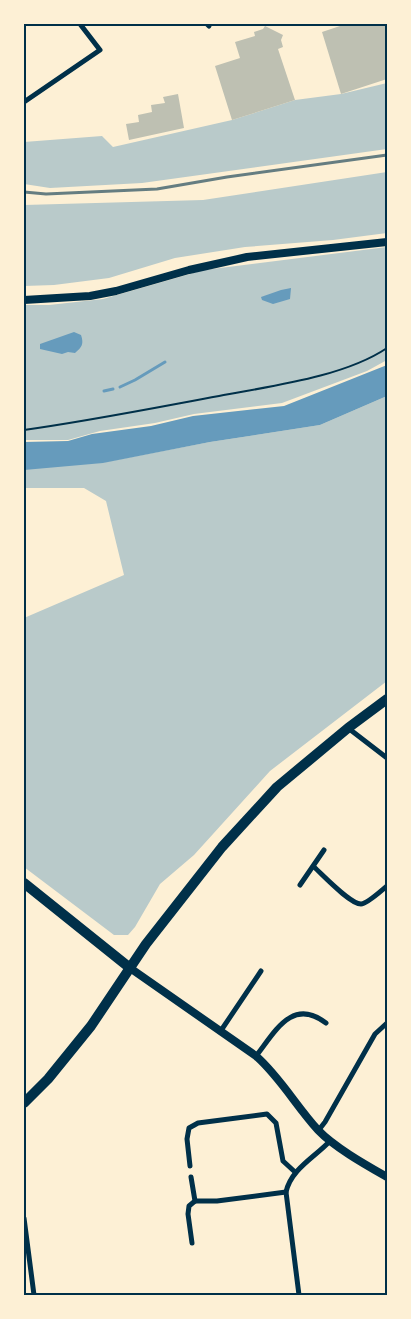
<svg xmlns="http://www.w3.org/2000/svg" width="411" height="1319" font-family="'Fira Sans Condensed',sans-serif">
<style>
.green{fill:#b9caca}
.water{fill:#669bbc}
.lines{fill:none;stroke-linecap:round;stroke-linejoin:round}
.stream{stroke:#669bbc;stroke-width:3}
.building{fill:#bec0b2}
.path{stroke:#003049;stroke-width:2}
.minor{stroke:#003049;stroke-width:5}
.tertiary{stroke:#003049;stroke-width:8}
.primary{stroke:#003049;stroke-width:10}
.rail{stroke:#657d81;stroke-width:3}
.neatline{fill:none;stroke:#003049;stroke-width:2}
</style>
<rect width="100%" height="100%" fill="#fdf0d5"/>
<g class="green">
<path d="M387 83V149L142 183 50 188 24 184V142L102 136 113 147 232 120 295 100 341 94Z"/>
<path d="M387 172V233L333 240 245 247 175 258 109 278 54 285 24 286V205L203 200Z"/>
<path d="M387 247V360L367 371 282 403 194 414 155 423 100 431 68 440H24V305H49L103 299 204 270Z"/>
<path d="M387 396V681L270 771 194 855 160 884 135 927 128 935H114L24 867V618L124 575 106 501 84 488H24V464L100 463 210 442 320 425Z"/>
</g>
<g class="water">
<path d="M291 288 290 299 273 304 262 300 261 297 281 290Z"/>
<path d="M74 332 81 335C84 344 82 347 75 353L68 352 62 354 40 349V344Z"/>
<path d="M387 365V396L320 425 210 442 103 463 24 470V442L68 441 92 434 151 426 193 416 284 406Z"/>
</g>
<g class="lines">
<g class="stream">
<path d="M120 387 135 380 165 362"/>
<path d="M104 391 113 389"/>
</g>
</g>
<g class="building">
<path d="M343 24H387V79L341 94 322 32 343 25Z"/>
<path d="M265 26 283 35 281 40 283 47 278 49 295 100 232 120 215 66 240 58 235 42 255 36 254 32 263 29Z"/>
<path d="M178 94 184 128 129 140 126 124 139 122 138 115 152 112 151 105 165 103 163 97Z"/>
</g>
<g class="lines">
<path class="path" d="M24 430C89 421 154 408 219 396 271 386 344 377 387 348"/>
<g class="minor">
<path d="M207 24 209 26"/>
<path d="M24 102 100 50 80 24"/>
<path d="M348 728 387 758"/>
<path d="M314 867C323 875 350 904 361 904 367 904 382 890 387 886"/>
<path d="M300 885 324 850"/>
<path d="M220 1032 261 971"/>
<path d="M256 1056C275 1032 292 997 326 1023"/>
<path d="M318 1131 325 1122 375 1034 387 1023"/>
<path d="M190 1166 187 1139 189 1128 198 1123 267 1114 276 1123 283 1161 295 1172"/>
<path d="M191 1177 195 1201 189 1206 188 1214 192 1243"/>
<path d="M195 1201H217L286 1192"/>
<path d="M24 1218 34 1295"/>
<path d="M299 1295 286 1192C291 1169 315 1157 330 1141"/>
</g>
<g class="tertiary">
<path d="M24 300 90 296 116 291 189 270 247 257 387 242"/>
<path d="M130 968 256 1056C280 1077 296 1106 318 1130 334 1147 366 1165 387 1177"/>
</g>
<g class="primary">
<path d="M24 883 130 968"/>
<path d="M24 1103 48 1079 91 1026 146 944 222 847 277 787 348 728 387 699"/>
</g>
<path class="rail" d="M24 192 46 194 157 189 227 177 387 155"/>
</g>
<rect width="411" height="1319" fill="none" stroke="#fdf0d5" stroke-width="50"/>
<rect x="25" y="25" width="361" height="1269" class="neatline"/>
</svg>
